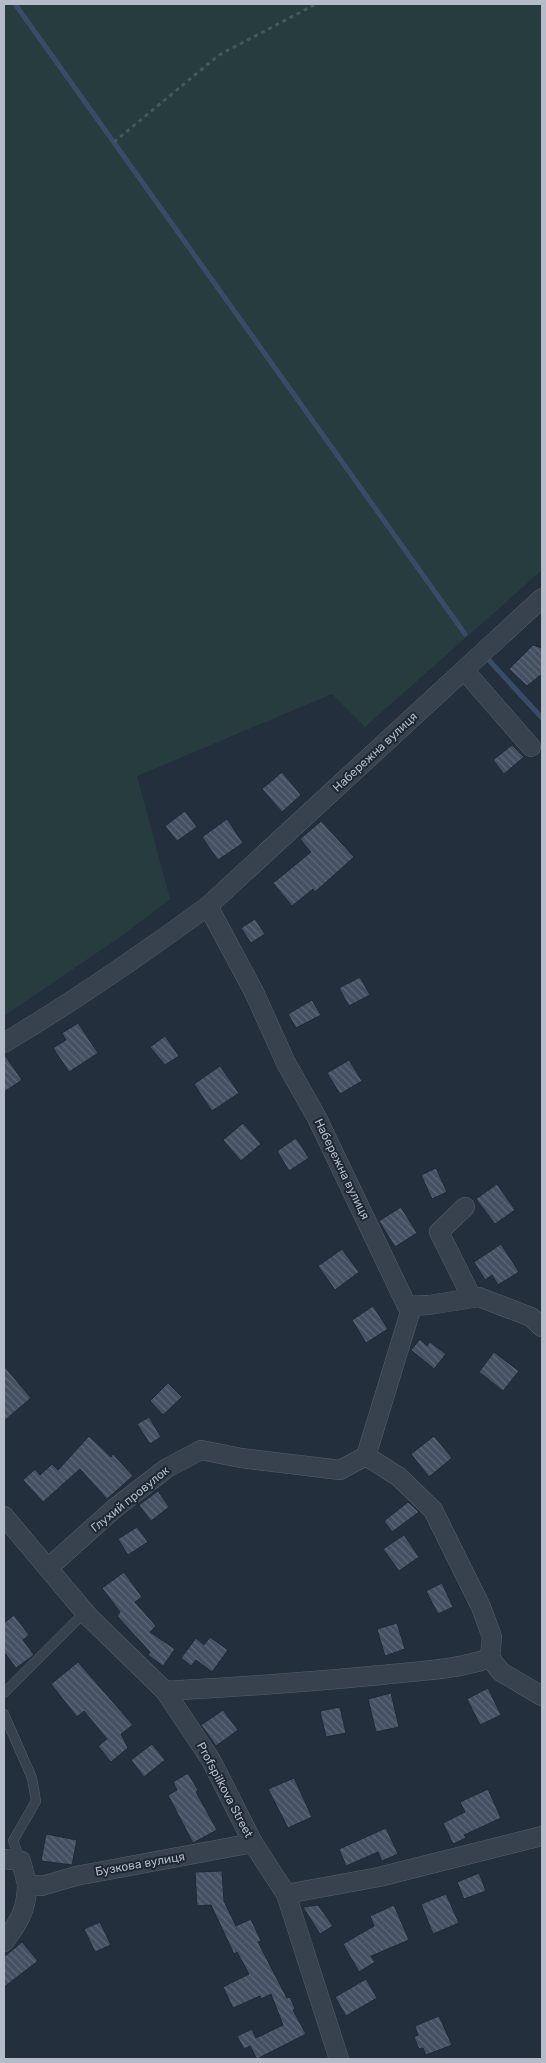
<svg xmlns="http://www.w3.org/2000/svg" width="546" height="2063" font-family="Rubik,sans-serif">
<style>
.green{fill:#263c3f}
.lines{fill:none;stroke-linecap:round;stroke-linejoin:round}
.stream{stroke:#394c67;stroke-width:5}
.building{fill:url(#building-back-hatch);stroke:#1f2835}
.service-casing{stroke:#565f6c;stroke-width:10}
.minor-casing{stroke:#565f6c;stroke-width:20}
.path{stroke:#44595c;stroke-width:3;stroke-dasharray:4 4;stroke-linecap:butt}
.service{stroke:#38414e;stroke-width:9}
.minor{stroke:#38414e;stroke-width:19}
.labels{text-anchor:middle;stroke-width:4;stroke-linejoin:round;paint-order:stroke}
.street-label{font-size:12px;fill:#b4bcc9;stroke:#1d2633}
</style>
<defs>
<pattern id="building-back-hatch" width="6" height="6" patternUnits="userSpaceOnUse" patternTransform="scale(1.25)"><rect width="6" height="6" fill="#455162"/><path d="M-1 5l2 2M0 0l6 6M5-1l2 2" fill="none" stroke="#5d6877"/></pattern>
</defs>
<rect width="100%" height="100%" fill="#242f3e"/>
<path class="green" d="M4 4H542V570L365 727 332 694 137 776 170 899 123 935 4 1016Z"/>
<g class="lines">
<g class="stream">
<path d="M15 4 465 634"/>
<path d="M486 657 542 718"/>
</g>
</g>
<g class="building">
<path d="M533 645 542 648V674L527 686 509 669Z"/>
<path d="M512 745 524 757 504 774 493 760Z"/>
<path d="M282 772 301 795 282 812 262 789Z"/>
<path d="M185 811 197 827 177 841 165 826Z"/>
<path d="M227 819 243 843 218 860 202 837Z"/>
<path d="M321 821 354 857 315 892 313 889 292 906 273 883 311 852 300 839Z"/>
<path d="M255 919 265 934 251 943 241 928Z"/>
<path d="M360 977 370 995 349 1006 339 988Z"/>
<path d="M312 1000 321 1015 296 1028 288 1014Z"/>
<path d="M78 1023 98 1053 69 1072 53 1048 66 1040 62 1033Z"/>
<path d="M165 1036 179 1056 165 1065 150 1047Z"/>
<path d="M4 1054 22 1080 4 1092Z"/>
<path d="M349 1060 362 1081 340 1094 327 1073Z"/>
<path d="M220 1066 239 1093 212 1111 194 1084Z"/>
<path d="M243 1123 261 1144 241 1161 223 1140Z"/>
<path d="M296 1138 309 1158 289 1171 277 1151Z"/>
<path d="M436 1168 447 1192 432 1199 421 1175Z"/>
<path d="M497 1184 515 1210 495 1224 476 1199Z"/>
<path d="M401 1207 417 1233 395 1247 379 1221Z"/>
<path d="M501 1244 519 1272 498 1285 492 1275 485 1280 474 1262Z"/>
<path d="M342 1249 359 1272 335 1290 318 1266Z"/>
<path d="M373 1306 388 1329 366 1343 352 1320Z"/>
<path d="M420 1339 427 1346 430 1342 446 1354 434 1369 411 1350Z"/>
<path d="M494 1352 519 1371 503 1391 479 1372Z"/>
<path d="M4 1366 31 1398 4 1421Z"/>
<path d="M168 1383 182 1397 163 1415 150 1401Z"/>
<path d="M149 1417 161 1437 150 1444 137 1424Z"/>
<path d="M89 1436 111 1457 113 1454 133 1476 107 1499 80 1469 43 1502 23 1480 35 1469 40 1475 52 1464 58 1470Z"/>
<path d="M434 1436 452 1458 429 1477 411 1454Z"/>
<path d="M158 1491 169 1507 151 1521 139 1505Z"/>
<path d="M408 1502 419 1512 392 1532 384 1521Z"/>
<path d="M137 1527 148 1542 128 1555 118 1539Z"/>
<path d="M404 1535 419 1557 399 1571 383 1549Z"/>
<path d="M124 1572 142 1597 135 1602 156 1626 150 1632 175 1649 163 1666 148 1655 150 1652 117 1616 120 1612 102 1588Z"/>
<path d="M442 1583 453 1607 438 1614 426 1591Z"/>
<path d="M14 1615 29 1635 23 1640 34 1655 16 1668 4 1652V1623Z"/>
<path d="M397 1623 405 1649 385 1656 377 1629Z"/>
<path d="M210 1637 228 1650 212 1672 196 1660 191 1666 181 1658 196 1638 204 1645Z"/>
<path d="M78 1662 133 1725 121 1734 128 1748 111 1762 98 1746 107 1739 84 1711 77 1717 51 1684Z"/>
<path d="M488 1688 501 1715 480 1725 467 1699Z"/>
<path d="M391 1693 399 1727 376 1732 368 1699Z"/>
<path d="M340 1707 346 1733 326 1737 320 1711Z"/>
<path d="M223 1710 238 1730 216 1746 201 1725Z"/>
<path d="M152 1744 165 1760 144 1777 131 1760Z"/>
<path d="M188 1773 198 1790 196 1792 217 1830 193 1843 168 1795 177 1790 173 1782Z"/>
<path d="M294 1778 312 1817 288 1828 268 1789Z"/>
<path d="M488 1789 501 1818 464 1835 466 1838 453 1844 443 1823 465 1812 460 1802Z"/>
<path d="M386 1828 398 1854 382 1861 378 1852 346 1866 339 1849Z"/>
<path d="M46 1834 77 1840 72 1865 41 1861Z"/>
<path d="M222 1871 224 1901 236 1926 251 1919 261 1941 258 1942 287 1998 290 1997 295 2009 293 2010 306 2034 257 2059 250 2046 244 2049 237 2036 252 2029 256 2038 283 2025 271 1994 261 1999 260 1996 233 2008 223 1987 249 1974 237 1952 234 1954 211 1905 197 1906 195 1872Z"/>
<path d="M479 1873 486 1891 464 1899 457 1882Z"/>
<path d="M446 1894 459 1923 433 1934 421 1904Z"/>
<path d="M318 1905 333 1926 320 1934 303 1907Z"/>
<path d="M394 1905 409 1940 371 1956 375 1962 359 1972 343 1944 374 1926 370 1916Z"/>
<path d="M100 1922 111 1945 95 1952 84 1929Z"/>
<path d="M22 1942 38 1961 4 1987V1957Z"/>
<path d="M366 1979 377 1998 346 2016 335 1997Z"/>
<path d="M439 2016 452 2045 426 2055 423 2048 419 2049 414 2037 418 2035 415 2026Z"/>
</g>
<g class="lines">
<g class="service-casing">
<g id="service">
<path d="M4 1693 85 1612"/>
<path d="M4 1714 32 1778 36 1801 13 1841 21 1861"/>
</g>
</g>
<g class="minor-casing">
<g id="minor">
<path d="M464 670 531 747"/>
<path d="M208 906 254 992 286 1063 317 1118 407 1306 429 1305 479 1297 531 1317 542 1327"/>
<path d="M4 1043C74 1001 141 955 208 906L542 598"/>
<path d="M465 1207 439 1232 472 1298"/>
<path d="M412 1306 366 1456 399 1477 433 1510 481 1607 492 1637 490 1658"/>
<path d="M4 1516 89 1617 165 1691 211 1760 253 1843 286 1894 339 2059"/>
<path d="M48 1568 115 1508 167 1468 201 1450 241 1458 340 1470 366 1456"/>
<path d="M165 1691C237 1687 309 1682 381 1675 417 1671 456 1670 490 1658L501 1672 542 1696"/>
<path d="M4 1859 21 1861 27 1884 42 1886 76 1876 253 1843"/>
<path d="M286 1894 379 1877 542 1836"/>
<path d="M4 1942C19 1922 27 1910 27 1884"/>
</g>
</g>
<path class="path" d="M114 142 219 55 316 4"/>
<use href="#service" class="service"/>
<use href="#minor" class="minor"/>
</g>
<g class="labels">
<g class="street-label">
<text transform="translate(375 752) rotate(-43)" y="4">Набережна вулиця</text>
<text transform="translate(342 1169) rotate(64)" y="4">Набережна вулиця</text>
<text transform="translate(130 1499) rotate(-39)" y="4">Глухий провулок</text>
<text transform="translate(225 1790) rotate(62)" y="4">Profspilkova Street</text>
<text transform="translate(140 1864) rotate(-10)" y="4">Бузкова вулиця</text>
</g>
</g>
<rect width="546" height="2063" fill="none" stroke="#b4bcc9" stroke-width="10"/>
</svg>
